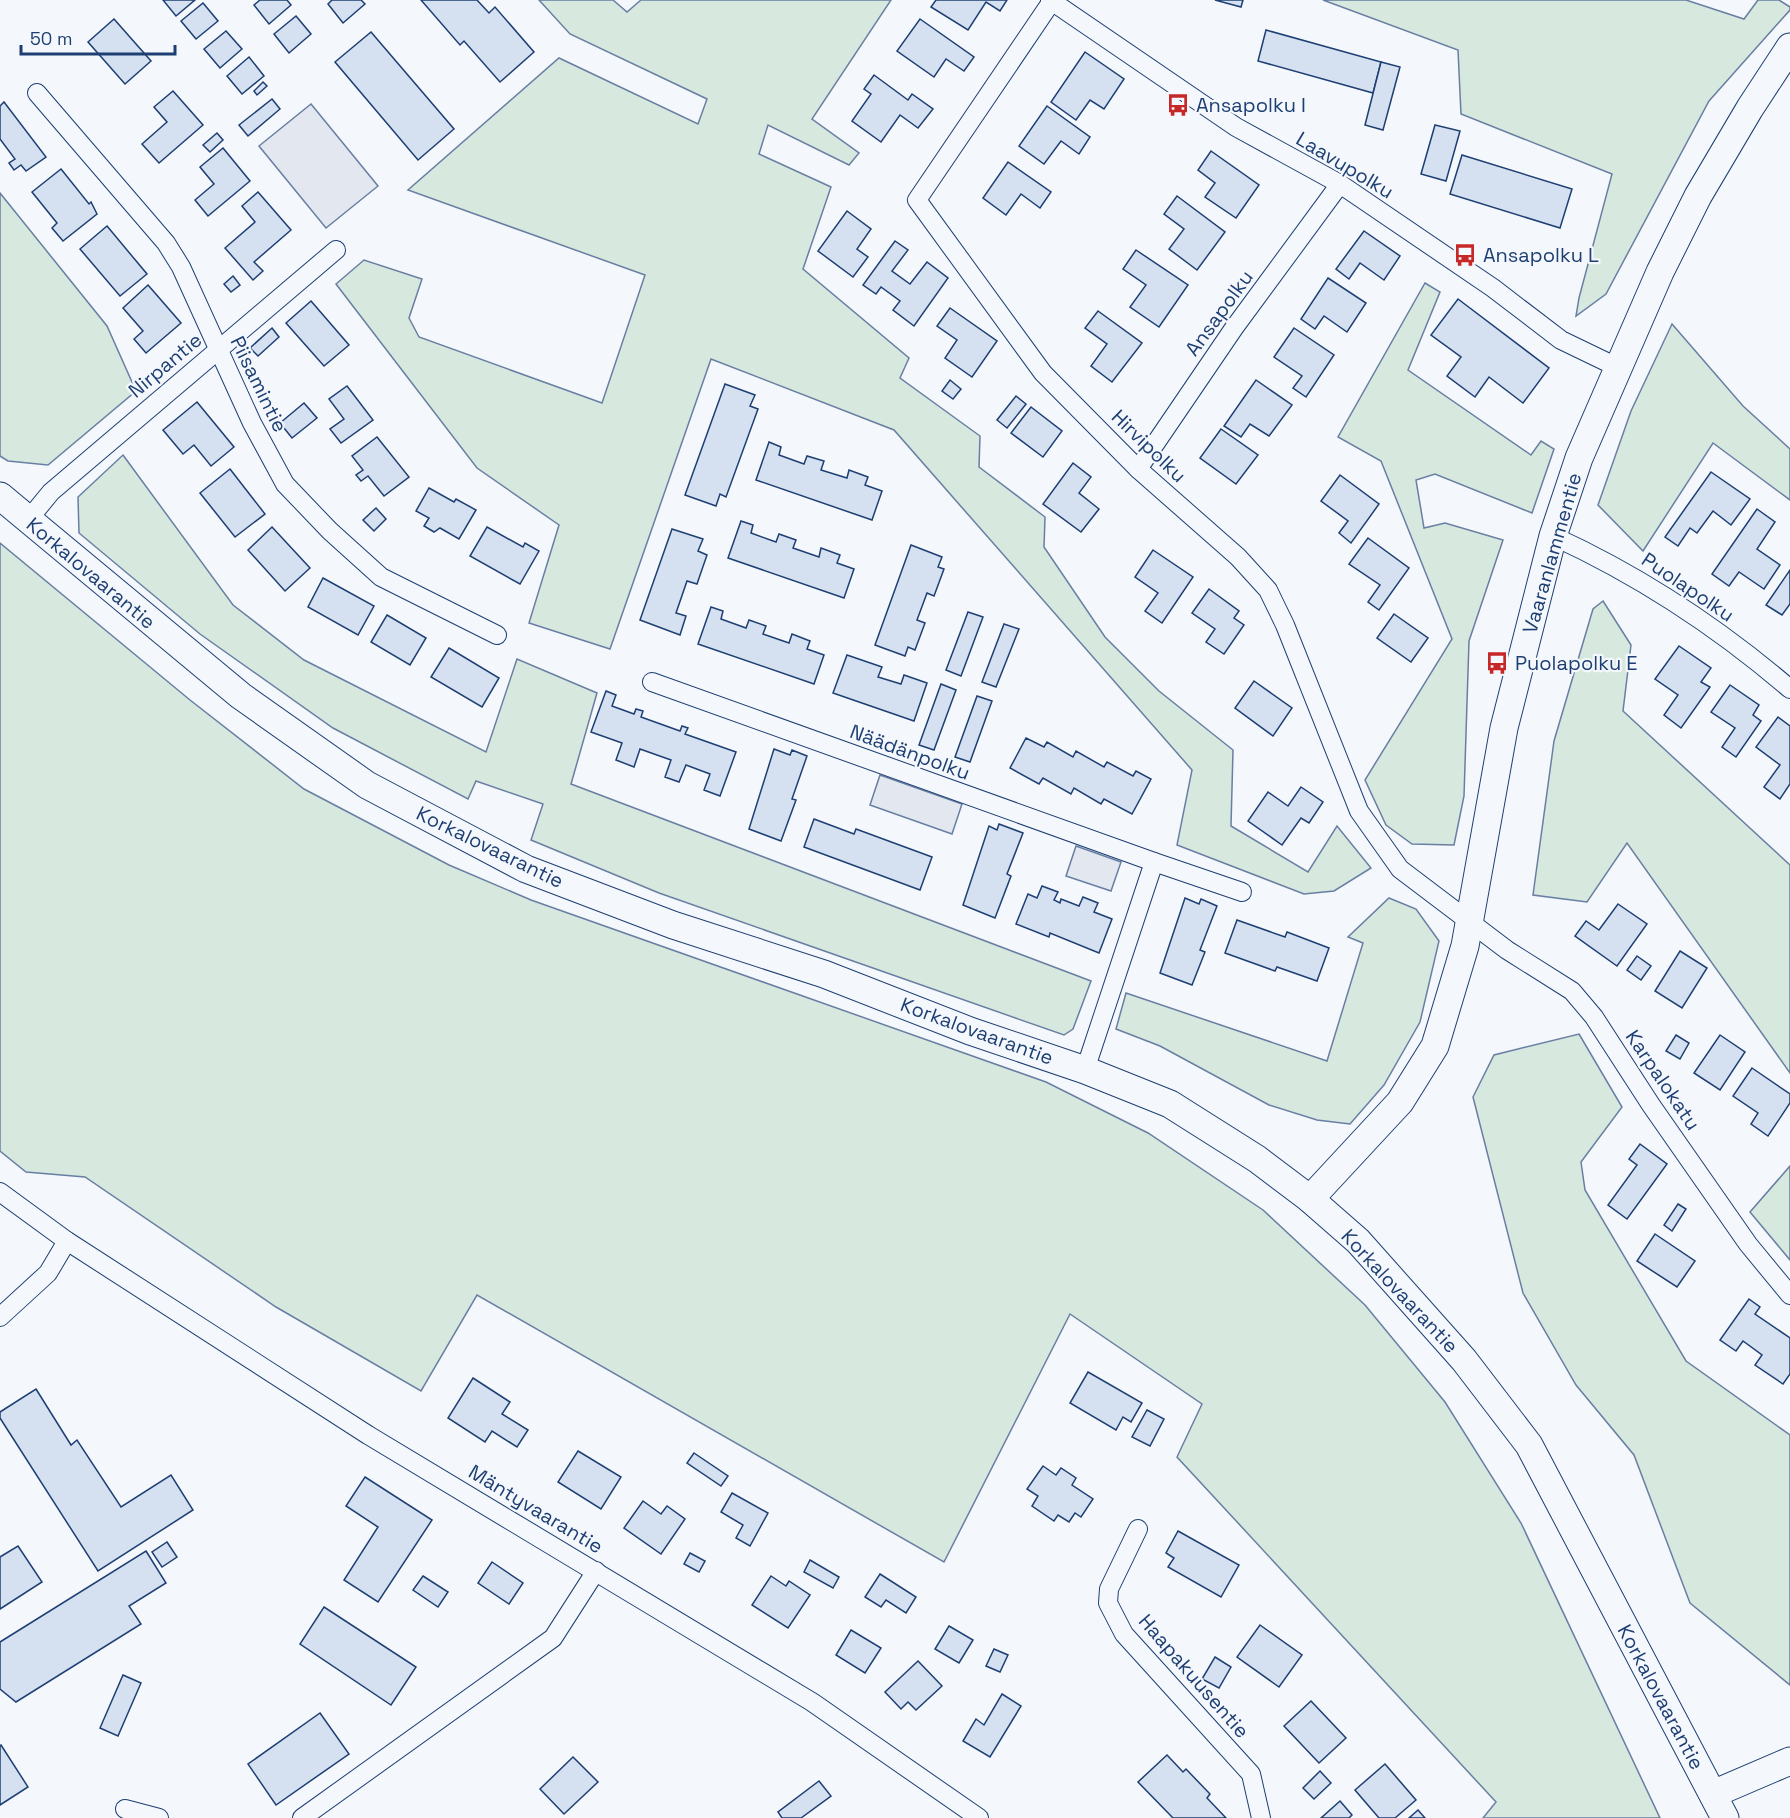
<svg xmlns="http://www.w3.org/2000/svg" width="1790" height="1818" font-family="'Space Grotesk',sans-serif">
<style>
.green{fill:#d7e8df;stroke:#687fa3;stroke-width:1.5}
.parking{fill:#e3e8f0;stroke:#687fa3;stroke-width:1.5}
.building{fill:#d5e0f0;stroke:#1d3f73;stroke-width:1.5}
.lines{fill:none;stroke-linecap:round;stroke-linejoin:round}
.street-casing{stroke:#1d3f73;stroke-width:20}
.secondary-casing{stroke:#1d3f73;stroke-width:29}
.street{stroke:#f4f7fb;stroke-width:18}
.secondary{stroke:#f4f7fb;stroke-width:27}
.labels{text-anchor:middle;stroke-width:4.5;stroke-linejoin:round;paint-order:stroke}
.poi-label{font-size:20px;fill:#1d3f73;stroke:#f4f7fb;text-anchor:start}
.street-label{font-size:20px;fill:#1d3f73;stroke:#f4f7fb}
</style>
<rect width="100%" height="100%" fill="#f4f7fb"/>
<g class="green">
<path d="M539 0H613L627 12 641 0H891L812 119 859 153 849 165 768 125 759 154 831 187 803 269 909 358 900 378 980 436 979 467 1045 517 1044 547 1105 637 1159 691 1233 750 1231 826 1308 872 1337 826 1371 868 1334 891 1304 894 1177 845 1192 770 894 430 711 359 610 649 529 623 559 525 477 468 336 284 364 260 422 279 409 318 419 337 602 403 645 275 408 190 559 58 698 124 707 99 570 34Z"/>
<path d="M1323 0H1686L1744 19 1758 0H1779L1790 7V10L1709 101 1606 294 1576 316 1579 298 1612 174 1461 114 1458 50Z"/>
<path d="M0 193 107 326 136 391 48 465 8 461 0 456Z"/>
<path d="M1425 283 1440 292 1408 370 1531 455 1541 441 1554 449 1532 513 1435 474 1416 480 1424 528 1445 523 1503 540 1469 641 1464 796 1454 845 1412 844 1386 825 1365 780 1452 639 1381 461 1338 437Z"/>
<path d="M1672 324 1743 406 1790 449V500L1713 443 1643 551 1598 505 1631 411Z"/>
<path d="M123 455 233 605 304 660 486 752 517 659 597 693 571 784 1091 981 1073 1029 1064 1035 659 893 531 840 543 804 476 781 468 799 333 728 200 634 79 533 78 497Z"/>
<path d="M0 543 190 700 304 789 449 865 531 900 1046 1082 1148 1133 1263 1210 1365 1305 1445 1402 1521 1523 1660 1818H1483L1496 1802 1177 1457 1202 1404 1070 1314 944 1562 477 1295 421 1391 276 1307 85 1177 26 1172 0 1151Z"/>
<path d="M1603 601 1631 645 1623 711 1790 865V1073L1627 843 1587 902 1533 895 1554 741 1593 609Z"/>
<path d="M1389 898 1416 909 1439 941 1420 1022 1384 1085 1350 1124 1317 1120 1269 1105 1160 1046 1116 1029 1126 993 1327 1061 1363 943 1348 937Z"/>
<path d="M1579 1034 1622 1107 1581 1162 1585 1190 1686 1361 1790 1435V1685L1690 1603 1634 1455 1576 1385 1523 1293 1473 1097 1494 1055Z"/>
<path d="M1790 1166V1260L1750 1212Z"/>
</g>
<g class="parking">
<path d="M311 104 378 186 326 228 259 146Z"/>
<path d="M880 775 962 804 952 834 870 805Z"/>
<path d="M1076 846 1121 862 1111 891 1066 876Z"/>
</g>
<g class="building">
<path d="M163 0H195L176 16Z"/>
<path d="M260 0H287L291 5 269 24 254 5Z"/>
<path d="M332 0H361L365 4 343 23 328 4Z"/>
<path d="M421 0H477L489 13 495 7 534 52 500 82 464 41 460 45Z"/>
<path d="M936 0H1007L1000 11 986 2 968 30 931 7Z"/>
<path d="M1215 0H1243L1241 7Z"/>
<path d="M203 3 218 21 196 39 181 21Z"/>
<path d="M296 16 311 34 289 53 274 34Z"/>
<path d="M114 19 151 61 125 84 88 42Z"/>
<path d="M920 19 974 57 964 71 946 59 934 77 897 51Z"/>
<path d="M1266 30 1381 62 1373 93 1258 61Z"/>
<path d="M226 31 242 49 220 68 204 49Z"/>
<path d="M371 32 454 129 418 160 335 62Z"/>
<path d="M1085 52 1124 79 1104 109 1090 100 1076 120 1051 102Z"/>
<path d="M249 57 264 76 242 94 227 76Z"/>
<path d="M1381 62 1400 67 1383 130 1365 125Z"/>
<path d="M874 75 908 100 912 94 933 109 918 128 900 115 881 142 852 121 871 94 864 89Z"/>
<path d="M263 82 267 86 257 95 254 91Z"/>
<path d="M173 91 203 125 159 163 142 144 167 122 154 107Z"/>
<path d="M272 99 280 109 248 136 239 125Z"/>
<path d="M4 102 46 157 26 171 21 165 14 170 9 163 15 159 0 139V106Z"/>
<path d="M1047 106 1090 137 1079 154 1061 141 1044 164 1019 146Z"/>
<path d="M1435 125 1460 131 1446 181 1421 174Z"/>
<path d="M217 133 223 140 210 152 203 145Z"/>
<path d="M223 148 250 181 208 216 195 200 214 184 200 167Z"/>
<path d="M1211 151 1259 185 1236 218 1205 197 1215 183 1198 170Z"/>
<path d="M1462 155 1572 189 1560 228 1450 194Z"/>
<path d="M1008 162 1051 192 1040 208 1021 194 1006 215 983 198Z"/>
<path d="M61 169 89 204 91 202 97 214 63 241 52 228 57 223 32 192Z"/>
<path d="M258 192 291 230 254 262 263 271 253 280 225 248 255 222 242 206Z"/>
<path d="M1177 196 1225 232 1197 270 1169 249 1184 229 1164 214Z"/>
<path d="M847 211 871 229 857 249 868 257 853 277 818 251Z"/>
<path d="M107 226 147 274 120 296 80 249Z"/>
<path d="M1364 231 1400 256 1384 280 1360 263 1349 279 1336 269Z"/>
<path d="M895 241 908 250 892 271 910 284 927 262 948 278 914 326 893 310 900 301 881 287 876 294 863 285Z"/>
<path d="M1136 250 1188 285 1159 327 1130 307 1146 285 1123 269Z"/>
<path d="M233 276 240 285 231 292 224 284Z"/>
<path d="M1328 278 1366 303 1347 332 1324 316 1315 329 1301 319Z"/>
<path d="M148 285 181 323 146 353 134 339 143 331 123 308Z"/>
<path d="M1458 299 1549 368 1523 403 1489 377 1475 397 1447 376 1461 357 1431 335Z"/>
<path d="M311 301 349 345 324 366 286 323Z"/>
<path d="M950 308 997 341 972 377 945 358 957 340 937 326Z"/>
<path d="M1098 311 1142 343 1112 382 1091 366 1107 344 1085 328Z"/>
<path d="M272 328 279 337 258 356 250 348Z"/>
<path d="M1294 328 1334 355 1306 397 1293 388 1302 376 1274 357Z"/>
<path d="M950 380 961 389 953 399 942 391Z"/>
<path d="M1256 380 1292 405 1269 436 1250 424 1241 437 1224 426Z"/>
<path d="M725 384 755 395 750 406 758 409 726 497 720 494 716 506 685 495Z"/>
<path d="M347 386 373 420 341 443 330 429 344 419 329 399Z"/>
<path d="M1016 396 1026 404 1007 428 997 420Z"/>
<path d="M197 402 234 447 211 466 194 445 183 454 163 430Z"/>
<path d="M304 403 317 418 292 438 280 423Z"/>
<path d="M1031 407 1062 431 1043 457 1011 433Z"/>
<path d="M1221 429 1258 455 1236 484 1200 458Z"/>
<path d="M377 437 409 477 384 496 368 476 361 481 356 475 363 470 352 456Z"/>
<path d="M769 442 781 447 779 455 804 464 807 456 824 461 821 470 847 478 849 470 868 477 865 485 882 491 872 520 756 480Z"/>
<path d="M1073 463 1091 477 1079 493 1099 509 1081 532 1043 504Z"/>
<path d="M230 469 265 514 235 537 200 493Z"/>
<path d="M1711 472 1750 499 1731 525 1713 511 1697 533 1690 528 1678 546 1665 537Z"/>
<path d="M1340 475 1379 504 1351 543 1339 533 1348 521 1321 501Z"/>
<path d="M429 488 454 502 456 499 476 510 459 539 440 528 434 532 424 526 429 518 416 511Z"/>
<path d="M376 508 386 519 374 531 363 520Z"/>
<path d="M1757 509 1775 522 1757 549 1780 565 1764 589 1739 572 1729 586 1712 574Z"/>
<path d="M741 521 753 525 751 533 776 542 779 534 796 540 793 548 819 557 821 548 840 555 837 563 854 569 844 598 728 558Z"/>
<path d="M272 527 310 568 285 591 248 550Z"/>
<path d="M487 527 523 547 525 543 539 551 520 584 470 556Z"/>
<path d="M672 529 703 539 698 551 707 555 697 584 687 581 676 613 686 616 680 635 640 620Z"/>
<path d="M1368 538 1409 568 1379 610 1368 602 1380 585 1349 564Z"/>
<path d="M911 545 942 557 938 567 944 569 934 596 927 593 917 620 925 623 915 650 908 647 905 656 875 645Z"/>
<path d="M1153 550 1193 577 1162 623 1145 611 1158 593 1135 577Z"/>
<path d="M1790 570V604L1782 615 1766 605Z"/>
<path d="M323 578 374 606 358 635 308 607Z"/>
<path d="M1209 589 1239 611 1234 618 1244 625 1224 654 1206 642 1215 629 1192 613Z"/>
<path d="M711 607 723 611 721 619 746 628 749 620 766 626 763 634 789 643 792 634 810 641 807 649 824 655 814 684 698 644Z"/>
<path d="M968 612 983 617 961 676 946 670Z"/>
<path d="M1394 614 1428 638 1411 662 1377 638Z"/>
<path d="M387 615 426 638 410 665 371 642Z"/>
<path d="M1004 624 1019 629 996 687 982 682Z"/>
<path d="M1679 646 1711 668 1701 682 1710 687 1681 728 1664 715 1678 695 1655 679Z"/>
<path d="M449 648 499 678 482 707 431 677Z"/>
<path d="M847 655 882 667 878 677 901 684 904 675 927 683 914 721 833 693Z"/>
<path d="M1254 681 1292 708 1273 736 1235 708Z"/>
<path d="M941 684 956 690 934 750 919 745Z"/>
<path d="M1730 685 1759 705 1753 715 1761 721 1736 757 1722 747 1735 728 1711 712Z"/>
<path d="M606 691 616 695 612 706 634 714 636 709 643 711 641 717 680 731 682 726 688 728 685 734 736 752 720 796 704 790 710 774 686 765 679 782 665 777 671 760 640 749 634 767 616 760 622 743 591 732Z"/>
<path d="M977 696 992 701 970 762 955 757Z"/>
<path d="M1778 717 1790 726V784L1780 799 1764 787 1780 765 1756 747Z"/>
<path d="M1026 738 1044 747 1047 742 1073 757 1076 751 1104 767 1107 762 1133 776 1136 771 1151 779 1132 814 1104 799 1101 804 1074 788 1071 794 1043 778 1039 784 1010 768Z"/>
<path d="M774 749 790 755 792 750 807 756 792 799 796 800 781 841 749 829Z"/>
<path d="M1301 787 1323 802 1309 823 1301 818 1282 845 1248 821 1268 792 1288 806Z"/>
<path d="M814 819 854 834 856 829 932 857 920 890 804 847Z"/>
<path d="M999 824 1023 833 1007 874 1011 876 995 918 963 905 989 826 997 830Z"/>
<path d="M1042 886 1058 892 1054 900 1060 903 1061 899 1079 906 1083 897 1098 903 1094 912 1112 919 1099 953 1050 933 1049 937 1016 924 1028 894 1037 898Z"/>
<path d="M1185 898 1199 904 1201 899 1217 906 1200 950 1205 952 1192 985 1160 973Z"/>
<path d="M1618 904 1647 924 1617 966 1575 936 1586 921 1599 930Z"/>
<path d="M1237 920 1285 937 1287 932 1329 948 1317 981 1277 967 1275 971 1225 953Z"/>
<path d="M1680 951 1707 968 1682 1008 1655 991Z"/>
<path d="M1637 956 1651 966 1641 980 1627 970Z"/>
<path d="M1676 1035 1689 1043 1680 1059 1666 1051Z"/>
<path d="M1720 1035 1745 1052 1720 1090 1694 1073Z"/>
<path d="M1752 1068 1790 1094V1103L1768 1136 1751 1124 1758 1113 1733 1096Z"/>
<path d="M1640 1144 1667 1164 1627 1219 1608 1205 1637 1165 1629 1159Z"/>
<path d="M1678 1204 1686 1209 1672 1231 1664 1225Z"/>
<path d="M1655 1234 1695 1261 1677 1287 1637 1261Z"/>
<path d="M1749 1299 1760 1307 1755 1314 1790 1338V1374L1783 1384 1755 1365 1762 1355 1743 1341 1736 1351 1720 1340Z"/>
<path d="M1088 1372 1142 1403 1131 1422 1123 1417 1116 1430 1070 1403Z"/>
<path d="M473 1378 510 1402 502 1414 528 1430 517 1447 492 1431 485 1442 448 1418Z"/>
<path d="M36 1389 71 1445 77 1440 121 1507 171 1475 193 1510 98 1571 0 1418V1412Z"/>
<path d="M1147 1410 1164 1419 1150 1446 1132 1437Z"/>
<path d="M578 1451 621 1477 601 1509 558 1482Z"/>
<path d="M694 1453 728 1476 721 1486 687 1463Z"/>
<path d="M1043 1466 1056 1475 1061 1468 1076 1478 1072 1485 1093 1499 1081 1517 1075 1513 1069 1522 1058 1515 1054 1521 1032 1506 1038 1496 1027 1489Z"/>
<path d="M365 1477 432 1520 378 1602 344 1580 378 1527 346 1506Z"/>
<path d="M732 1493 768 1513 750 1546 736 1538 743 1525 721 1512Z"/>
<path d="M643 1501 661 1514 667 1506 685 1519 661 1554 624 1528Z"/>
<path d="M1178 1531 1239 1565 1221 1597 1168 1567 1174 1558 1166 1553Z"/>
<path d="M167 1542 177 1557 162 1567 152 1552Z"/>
<path d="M18 1546 42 1582 0 1609V1557Z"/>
<path d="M146 1551 166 1583 129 1606 141 1624 16 1702 0 1689V1642Z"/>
<path d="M690 1553 705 1561 699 1572 684 1564Z"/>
<path d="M810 1560 839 1577 833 1588 804 1572Z"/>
<path d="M492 1562 523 1583 509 1604 478 1583Z"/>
<path d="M880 1574 916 1597 906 1613 886 1600 881 1607 865 1597Z"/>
<path d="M423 1576 448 1592 438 1607 413 1590Z"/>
<path d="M771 1576 786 1586 789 1581 810 1595 788 1628 752 1605Z"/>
<path d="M324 1607 416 1667 391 1705 300 1644Z"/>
<path d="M1260 1625 1302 1655 1279 1687 1237 1657Z"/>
<path d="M949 1626 973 1640 959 1663 935 1649Z"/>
<path d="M851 1630 881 1648 865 1673 836 1655Z"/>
<path d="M994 1649 1008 1655 1000 1672 986 1666Z"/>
<path d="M1215 1657 1231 1667 1219 1688 1202 1679Z"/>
<path d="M918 1661 942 1686 916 1710 908 1702 901 1709 885 1692Z"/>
<path d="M123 1675 141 1683 118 1736 100 1728Z"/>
<path d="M1002 1694 1021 1706 990 1757 963 1741 976 1719 984 1725Z"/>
<path d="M1311 1701 1346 1738 1319 1763 1284 1726Z"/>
<path d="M320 1713 349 1754 276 1805 248 1764Z"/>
<path d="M1 1745 28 1787 0 1805V1746Z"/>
<path d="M1167 1755 1183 1772 1186 1769 1210 1794 1207 1798 1226 1818H1173L1138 1782Z"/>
<path d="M573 1757 598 1782 564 1814 540 1789Z"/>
<path d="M1385 1764 1416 1800 1395 1818H1379L1355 1790Z"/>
<path d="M1320 1771 1331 1783 1314 1799 1303 1788Z"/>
<path d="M819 1781 831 1796 801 1818H782L778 1812Z"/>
<path d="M1340 1801 1352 1815 1349 1818H1321Z"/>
<path d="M1418 1810 1425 1818H1409Z"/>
</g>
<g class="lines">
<g class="street-casing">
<g id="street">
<path d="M1050 0 1236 127 1340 184 1493 288 1561 340 1617 367"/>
<path d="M1052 1 917 200 1043 373 1138 469 1238 557 1268 590 1285 625 1359 811 1400 869 1507 950 1572 991 1594 1017 1651 1105 1748 1244 1790 1295"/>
<path d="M37 93 166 243 181 267 252 423 285 484 330 531 381 577 497 635"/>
<path d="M1138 469 1234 328 1340 184"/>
<path d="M28 520 51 492 336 250"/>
<path d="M1553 536C1638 575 1719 628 1790 689"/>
<path d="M652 682 1154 862 1085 1070"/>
<path d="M1154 862 1242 892"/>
<path d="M0 1192 67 1241 368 1435 812 1702 979 1818"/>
<path d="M0 1317 48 1273 67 1241"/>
<path d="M1138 1529 1109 1589 1108 1603 1124 1634 1251 1774 1261 1818"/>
<path d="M125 1809 159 1818"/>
<path d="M302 1818 553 1638 596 1571"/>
</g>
</g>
<g class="secondary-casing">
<g id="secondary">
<path d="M0 496 241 696 367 785 526 869 673 925 824 974 970 1031 1085 1070 1170 1104 1257 1159 1310 1199 1358 1241 1464 1360 1529 1445 1725 1818"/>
<path d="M1310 1199 1400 1102 1435 1046 1465 946 1504 728 1553 536 1579 458 1660 272 1698 196 1750 108 1790 47"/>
<path d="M1713 1794 1790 1761"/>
</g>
</g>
<use href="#street" class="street"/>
<use href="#secondary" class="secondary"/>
</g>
<defs>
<g id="bus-bare" transform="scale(1.8)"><path d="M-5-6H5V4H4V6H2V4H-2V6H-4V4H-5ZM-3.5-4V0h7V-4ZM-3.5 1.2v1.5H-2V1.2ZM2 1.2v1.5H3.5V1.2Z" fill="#c62828" stroke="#f4f7fb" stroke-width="2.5" paint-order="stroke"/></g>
</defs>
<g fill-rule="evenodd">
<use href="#bus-bare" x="1178" y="105"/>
<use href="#bus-bare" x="1465" y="255"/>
<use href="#bus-bare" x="1497" y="663"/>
</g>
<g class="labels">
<g class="poi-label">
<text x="1196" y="112">Ansapolku I</text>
<text x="1483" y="262">Ansapolku L</text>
<text x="1515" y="670">Puolapolku E</text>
</g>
<g class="street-label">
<text transform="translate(1345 165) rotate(31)" y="7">Laavupolku</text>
<text transform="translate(1219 313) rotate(-54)" y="7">Ansapolku</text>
<text transform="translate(165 365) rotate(-40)" y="7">Nirpantie</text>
<text transform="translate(259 384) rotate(64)" y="7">Piisamintie</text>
<text transform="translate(1149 446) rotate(44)" y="7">Hirvipolku</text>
<text transform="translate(1552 553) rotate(-74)" y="7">Vaaranlammentie</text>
<text transform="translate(91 573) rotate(40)" y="7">Korkalovaarantie</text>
<text transform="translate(1688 587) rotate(34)" y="7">Puolapolku</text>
<text transform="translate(910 752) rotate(20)" y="7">Näädänpolku</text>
<text transform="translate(490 847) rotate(26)" y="7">Korkalovaarantie</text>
<text transform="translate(977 1031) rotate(20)" y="7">Korkalovaarantie</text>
<text transform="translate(1663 1080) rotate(56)" y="7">Karpalokatu</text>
<text transform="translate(1400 1291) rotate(47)" y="7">Korkalovaarantie</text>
<text transform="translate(536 1509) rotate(31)" y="7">Mäntyvaarantie</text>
<text transform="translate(1194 1676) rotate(49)" y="7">Haapakuusentie</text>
<text transform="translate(1661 1697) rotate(62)" y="7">Korkalovaarantie</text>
</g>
</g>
<path d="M21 45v9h154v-9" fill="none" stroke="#1d3f73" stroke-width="3"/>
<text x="30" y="45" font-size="18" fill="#1d3f73" stroke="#f4f7fb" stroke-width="4.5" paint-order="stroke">50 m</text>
</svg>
